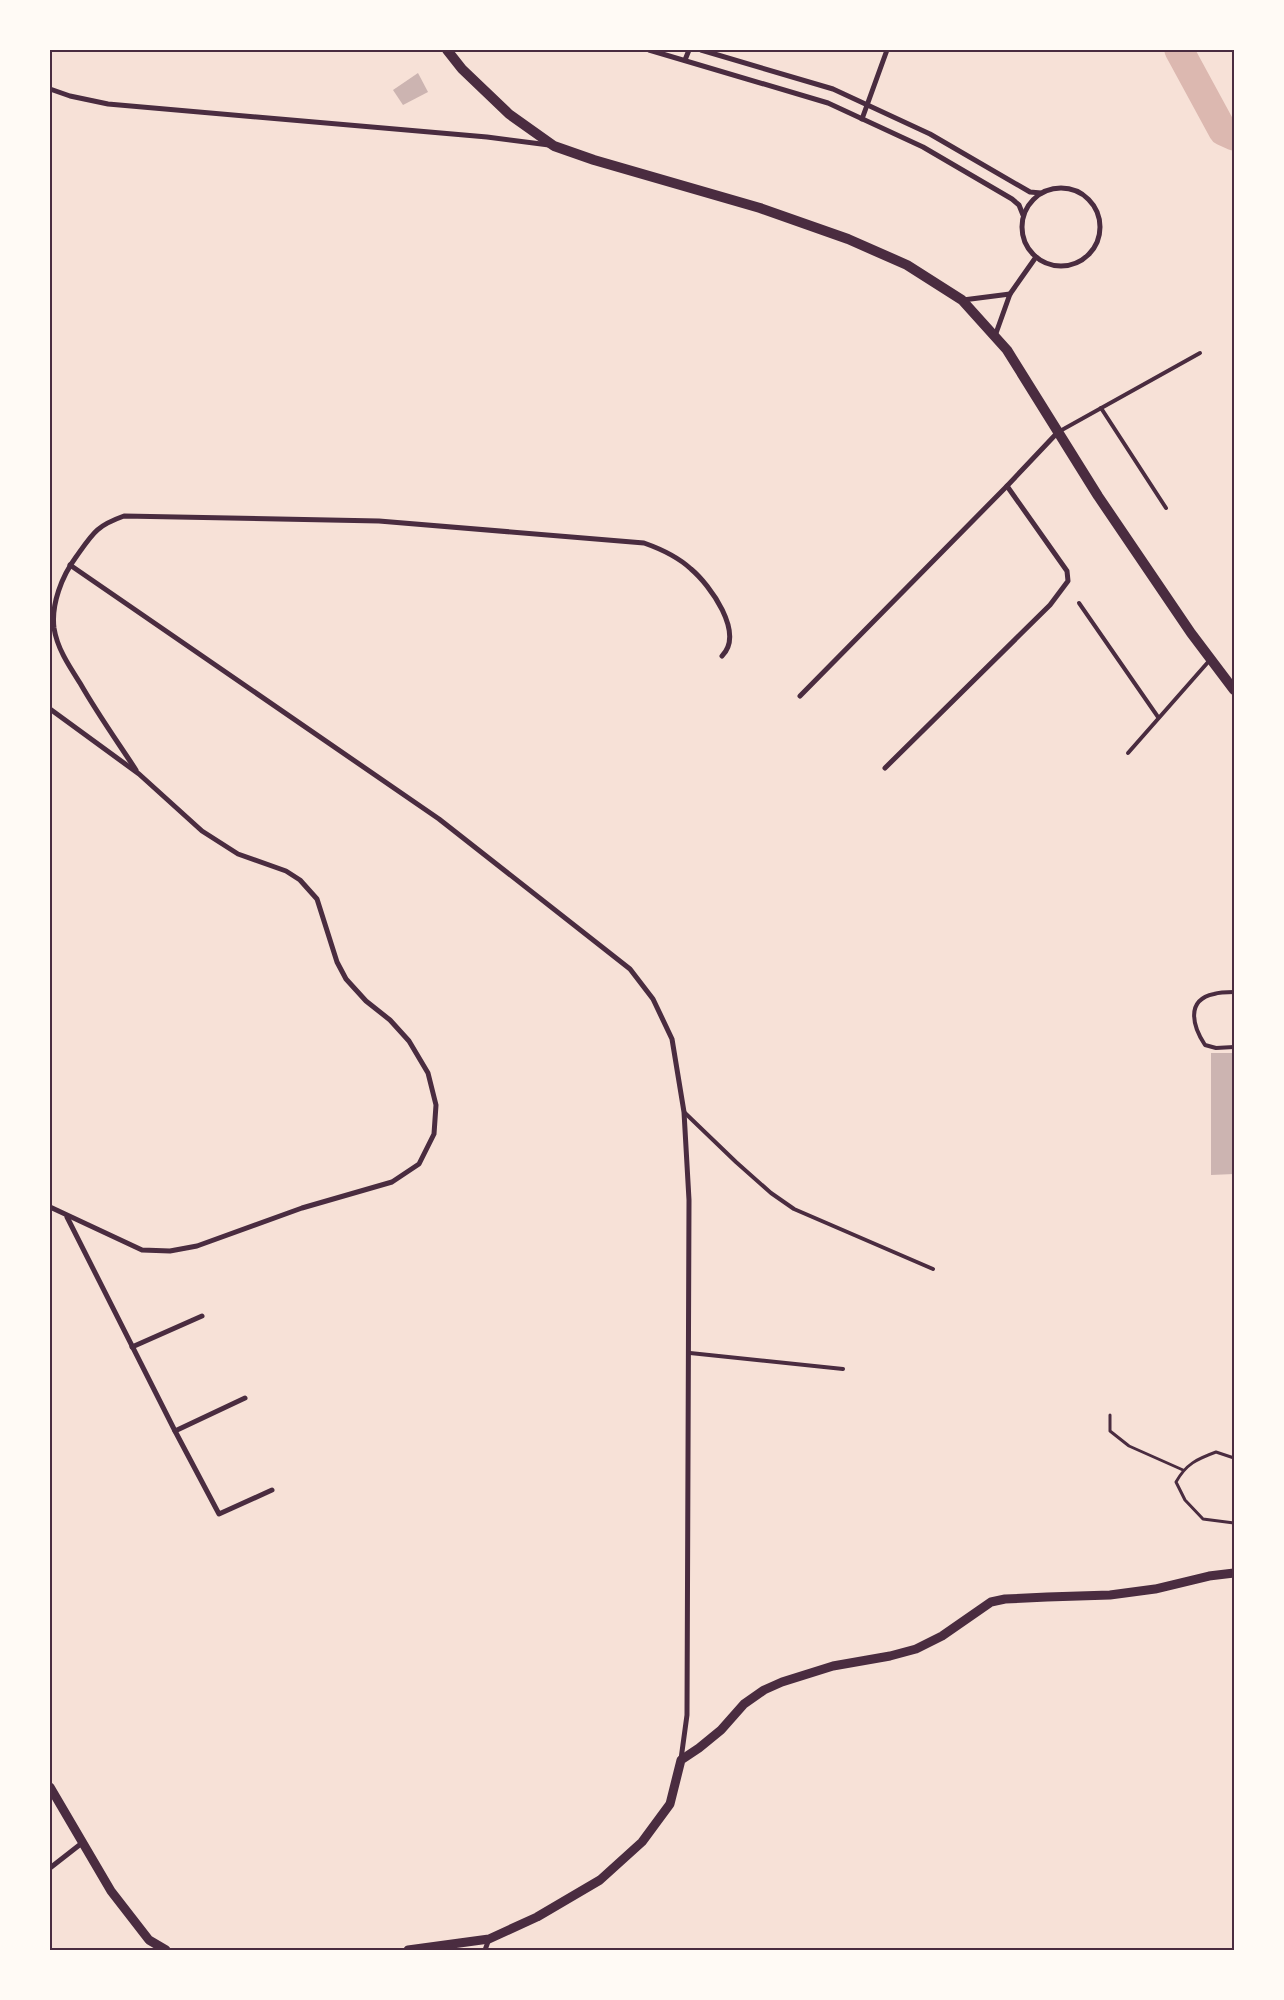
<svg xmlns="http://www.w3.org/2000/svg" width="1284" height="2000" font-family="'Noto Sans',sans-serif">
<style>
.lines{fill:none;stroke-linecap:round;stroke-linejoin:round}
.river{stroke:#dcb8b0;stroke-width:29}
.building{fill:#ccb4b1}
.path{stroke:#4a2c40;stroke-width:3}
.service{stroke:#4a2c40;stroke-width:4}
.minor{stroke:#4a2c40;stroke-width:5}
.tertiary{stroke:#4a2c40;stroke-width:9}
.secondary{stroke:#4a2c40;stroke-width:10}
.neatline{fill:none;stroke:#4a2c40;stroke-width:2}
</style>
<rect width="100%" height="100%" fill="#f7e1d7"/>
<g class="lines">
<path class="river" d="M1179 50 1223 131 1234 136"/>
</g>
<g class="building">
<path d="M418 73 428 92 403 105 393 90Z"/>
<path d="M1211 1053H1234V1174L1211 1175Z"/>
</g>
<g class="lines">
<g class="path">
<path d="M1110 1415V1431L1129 1446 1183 1470"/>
<path d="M1234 1458 1216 1452C1197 1459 1186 1464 1176 1482L1185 1500 1203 1519 1234 1523"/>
</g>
<g class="service">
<path d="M1101 408 1166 508"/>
<path d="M1060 431 1200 353"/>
<path d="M1079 603 1158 717"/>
<path d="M1128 753 1209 661"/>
<path d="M1234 992C1227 992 1220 992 1214 994 1185 1000 1193 1027 1205 1045L1216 1048 1234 1047"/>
<path d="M684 1112 736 1162 771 1193 794 1209 933 1269"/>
<path d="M690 1353 843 1369"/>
</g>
<g class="minor">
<path d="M649 50 828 103 923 147 1012 199 1019 205 1023 215"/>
<path d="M701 50 833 89 930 134 1030 192 1041 193"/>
<path d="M685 60 689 50"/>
<path d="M50 89 70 96 108 104 487 137 549 145"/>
<path d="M862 119 887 50"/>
<circle cx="1061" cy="227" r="39"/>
<path d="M963 300 1010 294"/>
<path d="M995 336 1010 294 1036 257"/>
<path d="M70 565 439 819 630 969 653 999 672 1039 684 1112 689 1200 687 1715 681 1759"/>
<path d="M800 696 1007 486 1058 432"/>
<path d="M50 709 139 774 202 831 238 854 286 871 300 880 317 899 337 962 346 979 366 1001 390 1020 409 1041 428 1073 436 1105 434 1134 419 1164 392 1182 302 1208 197 1246 170 1251 142 1250 50 1207"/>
<path d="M885 768 1050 605 1068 581 1067 571 1007 486"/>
<path d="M136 770C117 741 97 713 80 683 69 666 57 648 54 628 51 604 62 576 76 557 93 533 96 526 124 516L379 521 644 543C661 549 677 556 691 569 710 585 745 633 722 656"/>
<path d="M67 1217 175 1431 219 1514 272 1490"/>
<path d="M132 1347 202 1316"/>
<path d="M175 1431 245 1398"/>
<path d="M50 1868 82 1843"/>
<path d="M485 1950 489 1939"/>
</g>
<g class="tertiary">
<path d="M50 1787 111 1891 149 1940 166 1950"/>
<path d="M408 1950 489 1939 537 1917 600 1880 642 1842 670 1804 681 1760 699 1748 721 1730 744 1704 764 1690 782 1682 833 1666 890 1656 916 1649 942 1636 991 1602 1005 1599 1047 1597 1110 1595 1155 1589 1209 1576 1234 1573"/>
</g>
<path class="secondary" d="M447 50 462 69 509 114 554 146 594 160 760 208 848 239 907 265 962 300 1007 350 1098 496 1191 633 1234 690"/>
</g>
<rect width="1284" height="2000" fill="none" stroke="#fffaf5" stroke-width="102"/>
<rect x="51" y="51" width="1182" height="1898" class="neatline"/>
</svg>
